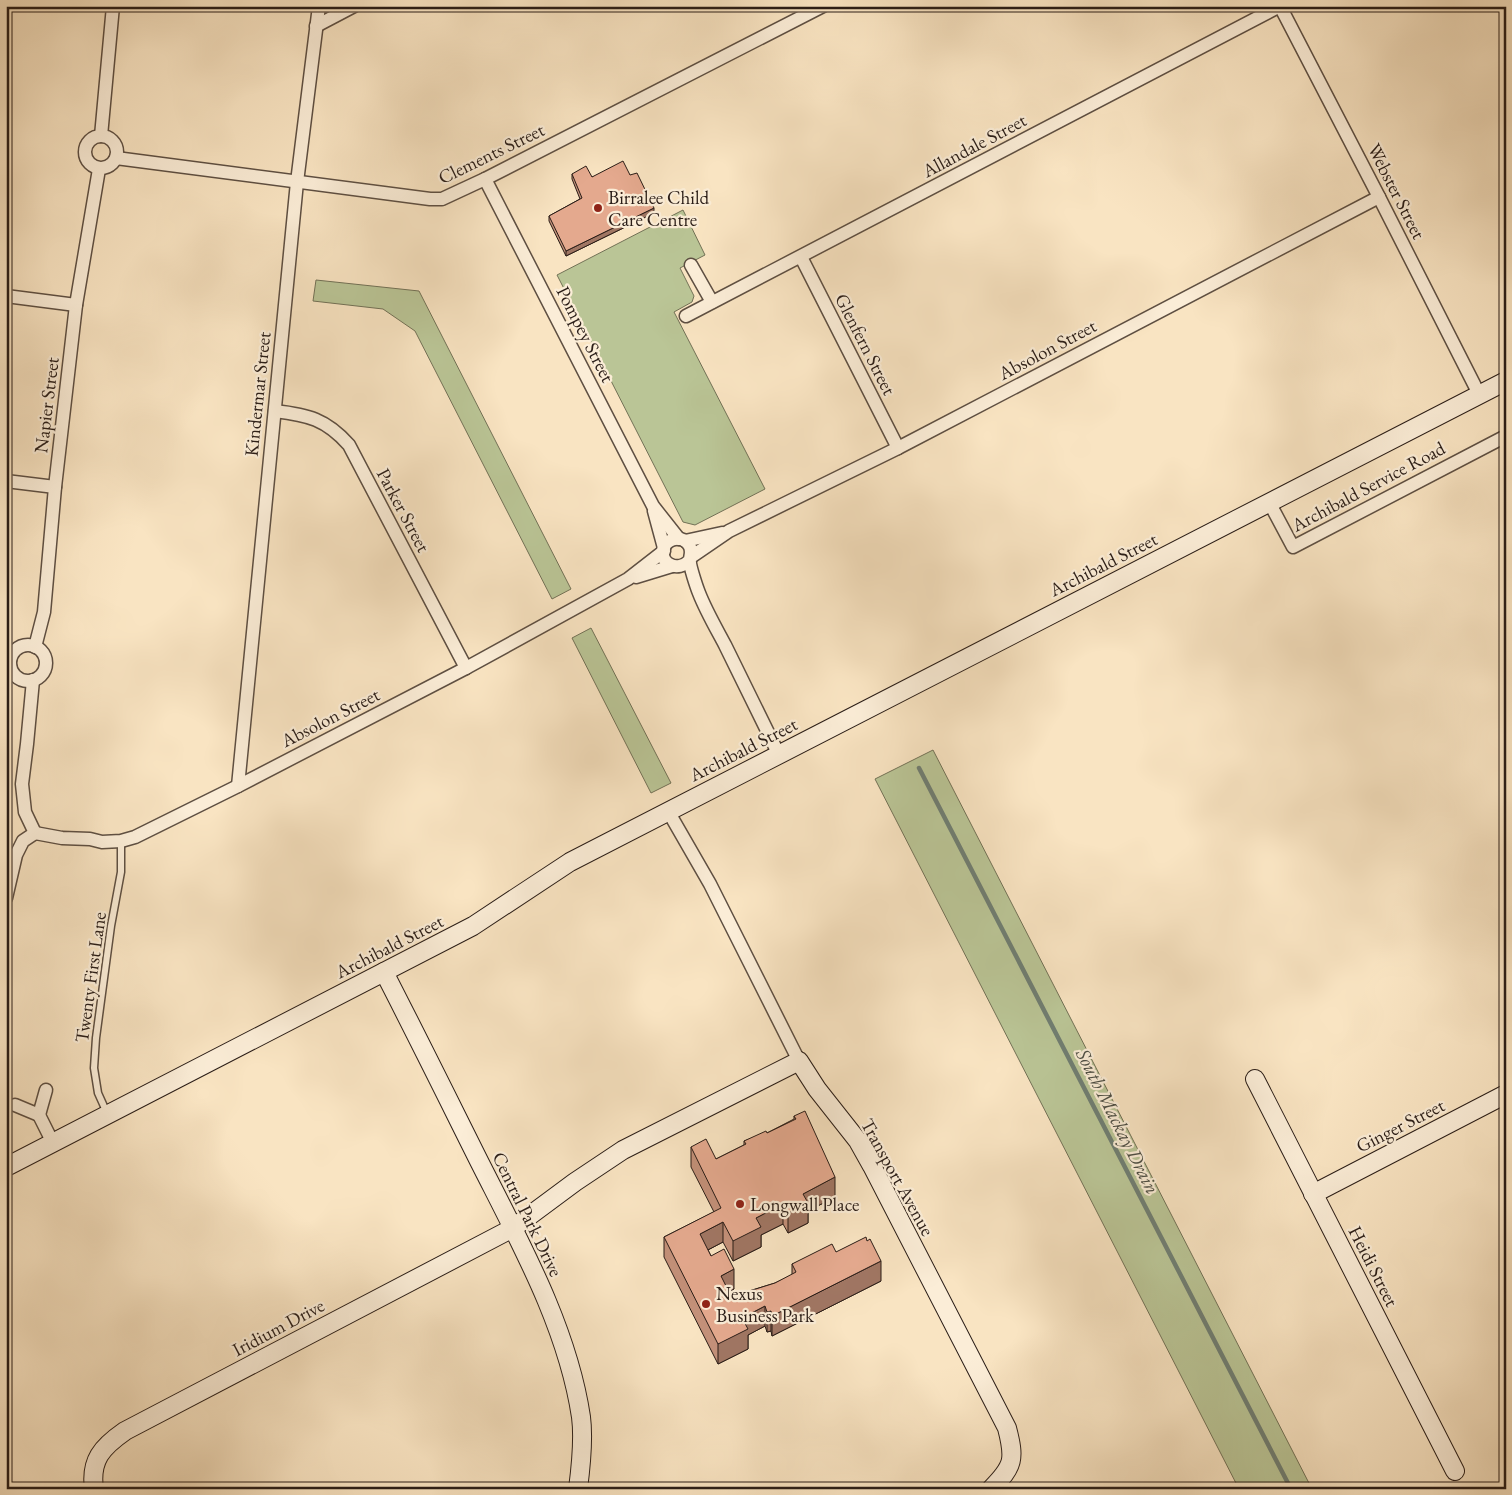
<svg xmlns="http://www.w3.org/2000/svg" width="1512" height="1495" font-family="'EB Garamond',serif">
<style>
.green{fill:#bac596;stroke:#727156}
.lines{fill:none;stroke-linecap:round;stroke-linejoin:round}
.stream{stroke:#707e72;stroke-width:4.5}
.lane-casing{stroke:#5e4f42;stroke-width:9}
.street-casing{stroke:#5e4f42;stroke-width:15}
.secondary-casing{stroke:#2a1d17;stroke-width:20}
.lane{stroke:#fbedd7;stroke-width:6}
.street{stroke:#fbedd7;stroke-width:12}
.secondary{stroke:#fbedd7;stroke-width:18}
.wall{fill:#c4917a;stroke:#2a1d17}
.shaded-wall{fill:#a07663;stroke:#2a1d17}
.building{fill:#e4a98e;stroke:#2a1d17}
.poi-dot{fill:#8f2418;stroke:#fbedd7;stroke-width:2}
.labels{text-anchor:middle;stroke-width:4.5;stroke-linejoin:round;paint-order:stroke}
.street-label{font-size:19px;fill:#2a1d17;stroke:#fbedd7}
.poi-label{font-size:19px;fill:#2a1d17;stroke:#fbedd7;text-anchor:start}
.water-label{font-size:20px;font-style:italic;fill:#4d4e44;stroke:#fbedd7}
</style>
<rect width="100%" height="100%" fill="#f9e4c2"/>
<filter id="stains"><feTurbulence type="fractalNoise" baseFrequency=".004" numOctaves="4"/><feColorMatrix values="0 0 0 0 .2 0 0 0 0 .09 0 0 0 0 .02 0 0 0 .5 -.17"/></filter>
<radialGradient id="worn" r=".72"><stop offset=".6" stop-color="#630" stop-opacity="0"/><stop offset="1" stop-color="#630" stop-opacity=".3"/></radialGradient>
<g class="green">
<path d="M683 210 705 255 680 268 694 296 692 302 674 312 765 489 695 525 683 522 557 275Z"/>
<path d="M316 280 419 291 571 589 552 599 415 331 383 309 313 301Z"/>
<path d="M591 628 671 783 651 793 572 638Z"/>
<path d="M933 750 1312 1489H1239L875 779Z"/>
</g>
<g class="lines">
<path class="stream" d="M919 768 1291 1489"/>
<g class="lane-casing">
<path id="lane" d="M107 1113 98 1093 94 1068 96 1038 111 926 121 872V841"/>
</g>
<g class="street-casing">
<g id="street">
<path d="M1280 6 1379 197 1479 394"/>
<path d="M316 26 354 6"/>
<circle cx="101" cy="152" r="16"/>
<path d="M101 136 113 6"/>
<path d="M116 158 430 199H442L485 179 823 6"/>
<path d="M485 179 653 506 679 539"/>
<path d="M801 257 898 448"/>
<path d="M691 265 712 302"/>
<path d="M6 296 76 305"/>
<path d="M686 316 1280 6"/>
<path d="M275 411C308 415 326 419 349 445L466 668"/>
<path d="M6 481 55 487"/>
<path d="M1269 502 1293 547 1506 436"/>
<path d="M654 511 664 548"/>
<path d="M685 541 722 533"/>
<path d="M691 557 729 531 898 448 1379 197"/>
<path d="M690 560C678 573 658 564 664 547 669 537 684 536 689 545 693 551 690 555 690 560 689 565 697 588 699 593 706 611 716 628 725 645 743 681 761 718 779 755"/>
<path d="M636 577 672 566"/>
<circle cx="28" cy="663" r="18"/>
<path d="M35 647 44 612 55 487 76 305 99 169"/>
<path d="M238 786 297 182 319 6"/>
<path d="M668 811 710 884 799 1061"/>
<path d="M35 833 62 838 90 839 102 842 121 841 135 837 238 786 466 668 628 579 664 551"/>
<path d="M6 898 16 855 23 841 35 833 25 812 22 784 27 744 33 680"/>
<path d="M15 1105 39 1115 46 1090"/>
<path d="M39 1115 53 1143"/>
</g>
</g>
<g class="secondary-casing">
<g id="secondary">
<path d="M384 972C417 1036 449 1101 481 1165 521 1244 568 1329 581 1417 584 1440 581 1466 578 1489"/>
<path d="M1255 1079 1455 1471"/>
<path d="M6 1167 473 926 570 862 1506 381"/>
<path d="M1313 1194 1506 1094"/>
<path d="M94 1489C90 1460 102 1447 125 1431L513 1228 575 1182 623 1150 799 1061 817 1089 858 1141 872 1166 1007 1428C1015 1459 1014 1466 991 1489"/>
</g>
</g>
<use href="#lane" class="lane"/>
<use href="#street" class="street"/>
<use href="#secondary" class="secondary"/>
</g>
<g class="wall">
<path d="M572 174 592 177 630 175 654 213 566 256 549 221V216L580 199 572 179Z"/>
<path d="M794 1116 835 1197 808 1211V1223L788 1233 783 1224 761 1235V1247L733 1261 723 1242 708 1250 711 1256 734 1289 729 1292 732 1298 746 1292 775 1283 792 1275V1264L836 1252 881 1281 772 1336 771 1331 767 1332 765 1326 748 1335V1349L718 1364 664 1257V1237L714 1212 691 1167V1147L716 1159 744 1145V1141L767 1133 794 1119Z"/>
</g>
<g class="shaded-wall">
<path d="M654 208V213L566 256V251Z"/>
<path d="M835 1177V1197L808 1211V1223L788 1233V1213L803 1194Z"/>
<path d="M783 1204V1224L761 1235V1247L733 1261V1241L756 1218Z"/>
<path d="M723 1222V1242L700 1254V1234Z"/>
<path d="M881 1261V1281L772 1336V1316Z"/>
<path d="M734 1269V1289L721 1296V1276Z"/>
<path d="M765 1306V1326L748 1335V1349L718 1364V1344L742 1318Z"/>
<path d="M771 1311V1331L767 1332V1312Z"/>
</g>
<g class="building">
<path d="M623 161 630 175 637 173 654 208 566 251 549 216 582 198 572 174 586 166 592 177Z"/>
<path d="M805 1111 835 1177 803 1194 808 1203 788 1213 783 1204 756 1218 761 1227 733 1241 723 1222 700 1234 711 1256 724 1249 734 1269 721 1276 732 1298 745 1291 746 1292 775 1283 796 1272 792 1264 832 1244 836 1252 866 1237 867 1241 870 1239 881 1261 772 1316 771 1311 767 1312 765 1306 742 1318 748 1329 718 1344 664 1237 721 1208 691 1147 706 1139 716 1159 746 1144 744 1141 766 1131 767 1133 796 1119 794 1116Z"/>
</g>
<g class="poi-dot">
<circle cx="598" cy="208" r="5"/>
<circle cx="740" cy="1204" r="5"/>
<circle cx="706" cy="1304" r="5"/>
</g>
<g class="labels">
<g class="street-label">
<text transform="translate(974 145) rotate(-28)" y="7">Allandale Street</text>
<text transform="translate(491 153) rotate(-26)" y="7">Clements Street</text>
<text transform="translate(1397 191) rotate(63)" y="7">Webster Street</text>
<text transform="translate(586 334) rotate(63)" y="7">Pompey Street</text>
<text transform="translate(866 344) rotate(63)" y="7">Glenfern Street</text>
<text transform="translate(1047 349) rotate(-28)" y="7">Absolon Street</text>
<text transform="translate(257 394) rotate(-84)" y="7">Kindermar Street</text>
<text transform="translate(46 405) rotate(-83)" y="7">Napier Street</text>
<text transform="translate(1368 486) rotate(-28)" y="7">Archibald Service Road</text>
<text transform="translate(404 510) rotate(62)" y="7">Parker Street</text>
<text transform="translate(1103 564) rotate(-27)" y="7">Archibald Street</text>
<text transform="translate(330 717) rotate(-27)" y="7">Absolon Street</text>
<text transform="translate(743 749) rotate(-27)" y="7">Archibald Street</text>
<text transform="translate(389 946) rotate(-27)" y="7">Archibald Street</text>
<text transform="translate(90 977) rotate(-82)" y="7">Twenty First Lane</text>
<text transform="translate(1400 1125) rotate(-27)" y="7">Ginger Street</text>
<text transform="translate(898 1177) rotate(61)" y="7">Transport Avenue</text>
<text transform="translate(528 1214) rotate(64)" y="7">Central Park Drive</text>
<text transform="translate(1374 1266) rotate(63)" y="7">Heidi Street</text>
<text transform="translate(278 1327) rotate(-28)" y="7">Iridium Drive</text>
</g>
<g class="poi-label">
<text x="608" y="204">Birralee Child<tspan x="608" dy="22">Care Centre</tspan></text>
<text x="750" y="1211">Longwall Place</text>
<text x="716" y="1300">Nexus<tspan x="716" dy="22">Business Park</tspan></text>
</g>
<g class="water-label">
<text transform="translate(1118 1121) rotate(63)" y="7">South Mackay Drain</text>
</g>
</g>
<rect width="1512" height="1495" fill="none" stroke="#f9e4c2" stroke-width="25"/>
<rect x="8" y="8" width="1497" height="1480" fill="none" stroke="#2a1d17" stroke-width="2.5"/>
<rect x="12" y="12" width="1487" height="1470" fill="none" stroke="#2a1d17"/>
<rect width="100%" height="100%" filter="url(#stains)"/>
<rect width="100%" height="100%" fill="url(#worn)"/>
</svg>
